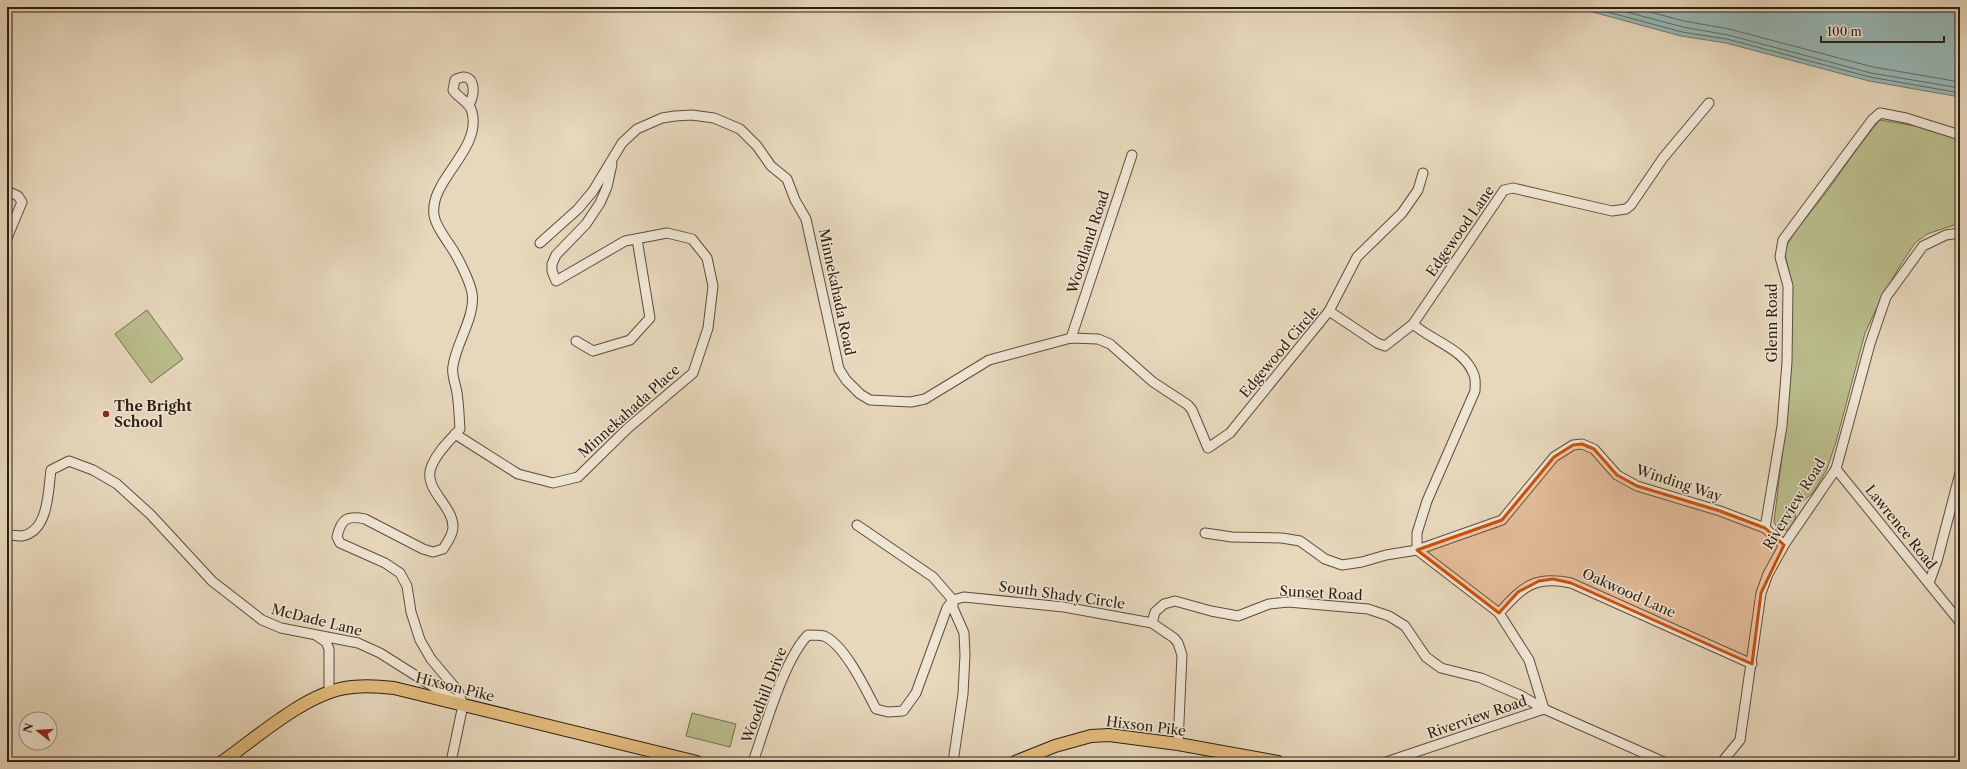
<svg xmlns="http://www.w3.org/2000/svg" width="1967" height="769" font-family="'Libre Caslon Text',serif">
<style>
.green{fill:#babd8c;stroke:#746e4e}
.water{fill:#97b8b5;stroke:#6d7b73}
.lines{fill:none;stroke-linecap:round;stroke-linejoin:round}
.shore{stroke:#626c62;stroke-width:1}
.minor-casing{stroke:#5c4d3b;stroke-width:11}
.major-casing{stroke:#2d1f10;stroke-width:14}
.minor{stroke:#efe5d3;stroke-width:9}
.major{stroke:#e4bc7e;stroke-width:12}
.marked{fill:#cc500d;fill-opacity:0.2;stroke:#cc500d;stroke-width:3;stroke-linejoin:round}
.poi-dot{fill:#8f2418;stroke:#efe5d3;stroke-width:1.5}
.labels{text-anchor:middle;stroke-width:3;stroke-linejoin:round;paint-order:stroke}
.street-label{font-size:14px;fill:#2d1f10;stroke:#efe5d3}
.poi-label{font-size:14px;font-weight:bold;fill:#2d1f10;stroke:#efe5d3;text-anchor:start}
</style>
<rect width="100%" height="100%" fill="#e7d7bb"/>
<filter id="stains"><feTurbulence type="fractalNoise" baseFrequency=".005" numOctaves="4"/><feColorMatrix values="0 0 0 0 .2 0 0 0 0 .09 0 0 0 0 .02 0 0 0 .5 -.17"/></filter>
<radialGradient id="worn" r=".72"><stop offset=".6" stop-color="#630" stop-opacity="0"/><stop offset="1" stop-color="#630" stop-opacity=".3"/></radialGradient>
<g class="green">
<path d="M1880 120 1922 127 1960 139V223L1927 234 1915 243 1901 264 1881 299 1865 333 1836 442 1827 469 1813 493 1796 506 1795 520 1788 530 1779 531 1774 522 1787 415 1791 280 1784 250C1796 228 1813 210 1828 190 1845 166 1861 142 1880 120Z"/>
<path d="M147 310 183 359 151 383 115 334Z"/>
<path d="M692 713 736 724 730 747 686 736Z"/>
</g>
<path class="water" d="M1574 7H1960V97L1869 81 1726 43 1681 36Z"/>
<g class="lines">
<g class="shore">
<path d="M1589 7 1682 32 1727 39 1870 77 1960 93"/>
<path d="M1608 7 1683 27 1728 35 1871 73 1960 88"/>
<path d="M1631 7 1684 21 1729 29 1873 67 1960 82"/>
</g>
<g class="minor-casing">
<g id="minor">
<path d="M7 191 18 196 22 202 7 238"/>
<path d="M540 243 578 209 593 191 622 143 637 129 662 118 675 116 692 115 714 118 740 129 757 146 771 166 787 179 795 200 806 219 839 369 846 380 860 394 870 400 911 402 925 399 989 360 1071 338 1098 339 1110 344 1153 382 1188 405 1192 410 1208 448 1230 433 1329 311 1357 257 1402 213 1418 190 1423 173"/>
<path d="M1329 311 1377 343 1385 346 1413 324 1504 190 1513 188 1612 211 1626 209 1631 205 1663 158 1709 103"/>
<path d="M1413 324C1432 341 1465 349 1474 375 1476 380 1475 386 1475 391L1427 501 1417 533V550"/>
<path d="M1071 338 1132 155"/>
<path d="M576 341 593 351 630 340 650 318 637 239"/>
<path d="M455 434 518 474 553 483 578 477 628 428 693 373 708 328 713 286 707 258 692 239 667 233 625 241 556 281 552 271V264L556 255 586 224 600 203 607 187 612 164"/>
<path d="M1836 469 1960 622"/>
<path d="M857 525 933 577 953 600V608L964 633 965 655 963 694 953 762"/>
<path d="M1765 528 1782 426 1787 362 1788 286 1780 257 1783 240 1872 120 1880 113 1906 118 1960 135"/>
<path d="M7 532 9 535C13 535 18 536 22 536 49 531 48 491 51 470L69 461 93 470 117 484 151 515 212 581 262 620 281 628 358 643 380 653 456 701"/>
<path d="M1205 533 1232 537 1282 538 1300 541 1325 559 1342 565 1362 562 1386 555 1417 550 1502 520 1554 457 1573 445 1582 444 1594 449 1617 475 1637 486 1720 511 1765 528 1784 545"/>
<path d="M1417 550 1499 613 1529 660 1544 709"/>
<path d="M1929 583 1937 561 1960 473"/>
<path d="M1499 613C1523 587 1534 575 1571 583L1752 664"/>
<path d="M1152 623 1155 612 1164 604 1175 601 1211 611 1238 616 1269 604 1288 602 1368 609 1389 616 1405 626 1426 657 1441 668 1481 678 1520 695 1544 709 1664 762"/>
<path d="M317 636 326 642 329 649V693"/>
<path d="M463 705 458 691 431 659 420 640 411 612 407 586 400 573 385 563 340 543 337 537C341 519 347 515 365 519L423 549 433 552 443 549C447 543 453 535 453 527 453 504 421 489 432 465 438 451 450 440 460 429 459 417 459 405 457 393 456 385 451 374 453 366 456 343 476 316 472 293 470 281 457 255 449 244 444 236 435 225 434 215 429 180 482 150 472 112 470 102 458 98 453 90L455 80C474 69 477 92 469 105"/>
<path d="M451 762 463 705"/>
<path d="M753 762C765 728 784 659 808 635 813 635 819 635 824 636 845 645 866 690 876 709L888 712 903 711 916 693 947 608 953 600 964 597 1064 607 1152 623 1174 638 1178 643 1182 655 1178 744"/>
<path d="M1386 762 1544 709"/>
<path d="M1722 762 1740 740 1761 593 1768 574 1784 545 1836 469 1870 344 1886 297 1923 246 1946 235 1960 233"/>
</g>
</g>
<g class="major-casing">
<g id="major">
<path d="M222 762C256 738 304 695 345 688 361 685 377 686 394 688L697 762"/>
<path d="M1015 762 1055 746 1091 736 1109 735 1178 744 1278 762"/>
</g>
</g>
<use href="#minor" class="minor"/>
<use href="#major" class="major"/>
</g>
<path class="marked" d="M1582 444 1594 449 1617 475 1637 486 1720 511 1765 528 1784 545 1761 593 1752 664 1571 583 1553 579 1539 581 1518 592 1499 613 1417 550 1502 520 1554 457 1573 445Z"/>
<circle class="poi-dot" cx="106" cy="414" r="4"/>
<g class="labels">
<g class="street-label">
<text transform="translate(1460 231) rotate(-55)" y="5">Edgewood Lane</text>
<text transform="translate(1088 242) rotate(-72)" y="5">Woodland Road</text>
<text transform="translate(837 292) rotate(78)" y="5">Minnekahada Road</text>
<text transform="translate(1772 323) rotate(-90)" y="5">Glenn Road</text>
<text transform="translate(1279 352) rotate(-50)" y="5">Edgewood Circle</text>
<text transform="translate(629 411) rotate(-42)" y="5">Minnekahada Place</text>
<text transform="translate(1679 483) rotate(18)" y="5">Winding Way</text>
<text transform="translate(1794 504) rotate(-58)" y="5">Riverview Road</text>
<text transform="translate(1901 527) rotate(51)" y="5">Lawrence Road</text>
<text transform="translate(1321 593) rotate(3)" y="5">Sunset Road</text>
<text transform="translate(1629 593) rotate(24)" y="5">Oakwood Lane</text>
<text transform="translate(1062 595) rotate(8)" y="5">South Shady Circle</text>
<text transform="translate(317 620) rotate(14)" y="5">McDade Lane</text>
<text transform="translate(455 687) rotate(14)" y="5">Hixson Pike</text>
<text transform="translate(764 695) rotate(-69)" y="5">Woodhill Drive</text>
<text transform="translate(1477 717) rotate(-19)" y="5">Riverview Road</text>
<text transform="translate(1146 726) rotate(7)" y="5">Hixson Pike</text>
</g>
<g class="poi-label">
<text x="114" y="411">The Bright<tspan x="114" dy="16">School</tspan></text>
</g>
</g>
<rect width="1967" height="769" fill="none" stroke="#e7d7bb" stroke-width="24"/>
<rect x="8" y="8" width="1951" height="753" fill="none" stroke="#2d1f10" stroke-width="2"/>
<rect x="12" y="12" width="1943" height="745" fill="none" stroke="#2d1f10"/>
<g transform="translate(38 731) rotate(287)"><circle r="19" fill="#efe5d3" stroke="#a19685"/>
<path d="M0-3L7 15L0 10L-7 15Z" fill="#8f2418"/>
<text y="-6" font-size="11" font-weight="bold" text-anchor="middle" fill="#2d1f10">N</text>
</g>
<path d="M1821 36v6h123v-6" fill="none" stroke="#2d1f10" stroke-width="2"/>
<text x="1827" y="36" font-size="12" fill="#2d1f10" stroke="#efe5d3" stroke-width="3" paint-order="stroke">100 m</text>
<rect width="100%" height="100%" filter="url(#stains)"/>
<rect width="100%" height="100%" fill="url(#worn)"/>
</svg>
